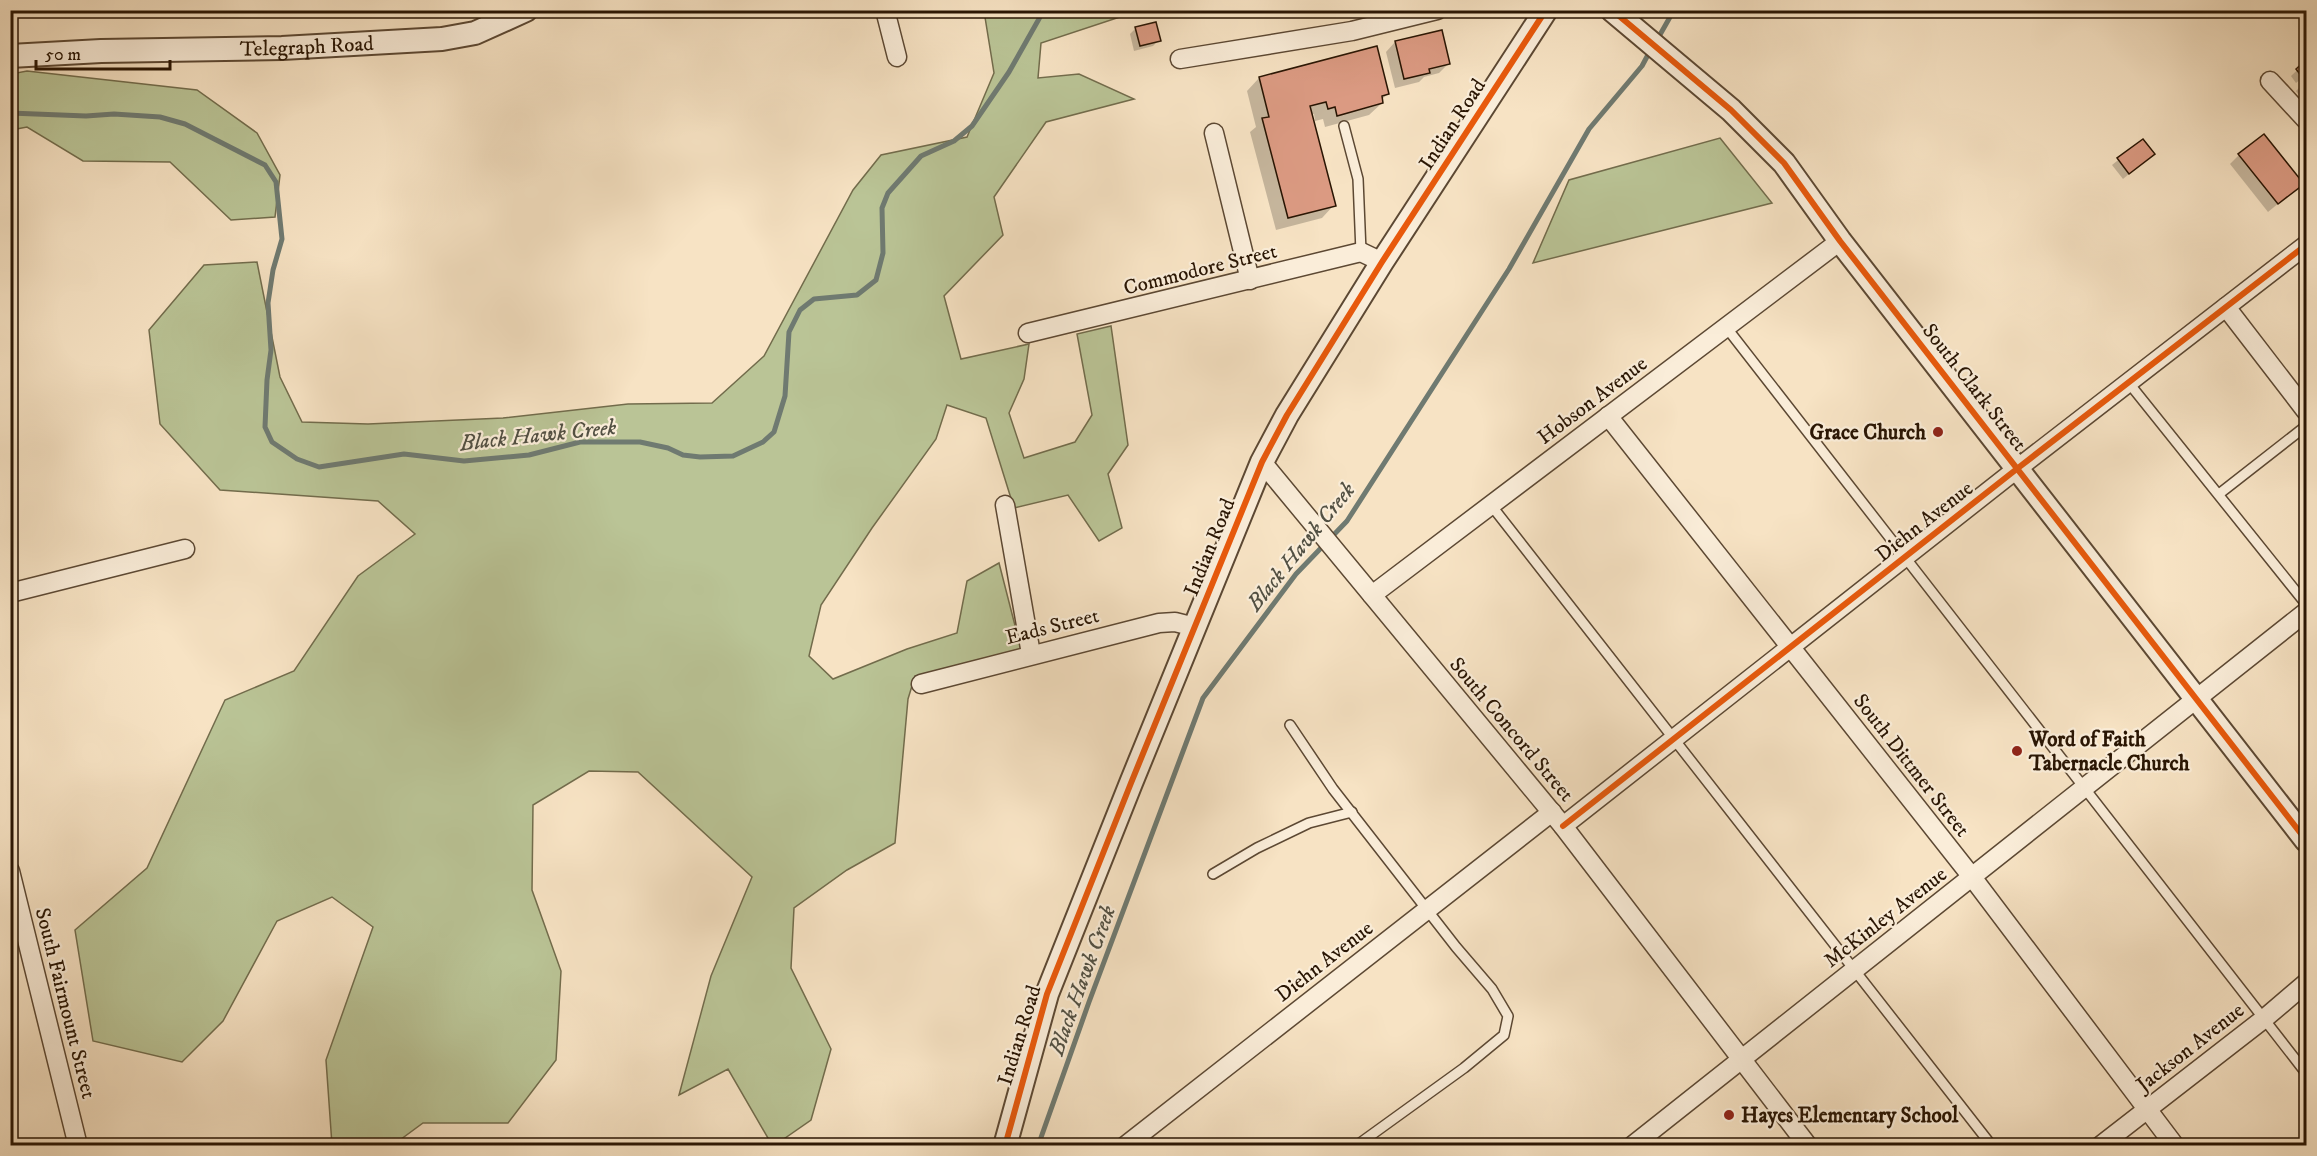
<svg xmlns="http://www.w3.org/2000/svg" width="2317" height="1156" font-family="'IM FELL DW Pica',serif">
<style>
.green{fill:#bac496;stroke:#726c4c;stroke-width:1.5}
.shadow{fill:#0003}
.lines{fill:none;stroke-linecap:round;stroke-linejoin:round}
.stream{stroke:#6f7a71;stroke-width:5}
.building{fill:#db9a82;stroke:#291503;stroke-width:1.5}
.service-casing{stroke:#5c4833;stroke-width:12}
.minor-casing{stroke:#5c4833;stroke-width:21}
.tertiary-casing{stroke:#5c4833;stroke-width:26}
.service{stroke:#faedd9;stroke-width:9}
.minor{stroke:#faedd9;stroke-width:18}
.tertiary{stroke:#faedd9;stroke-width:22}
.cycleway-casing{stroke:#faedd9;stroke-width:10}
.cycleway{stroke:#e8590c;stroke-width:6}
.poi-dot{fill:#8f2418;stroke:#faedd9;stroke-width:2}
.labels{text-anchor:middle;stroke-width:4.5;stroke-linejoin:round;paint-order:stroke}
.street-label{font-size:21px;fill:#291503;stroke:#faedd9}
.poi-label{font-size:21px;font-weight:bold;fill:#291503;stroke:#faedd9;text-anchor:start}
.water-label{font-size:22px;font-style:italic;fill:#525043;stroke:#faedd9}
</style>
<rect width="100%" height="100%" fill="#f7e3c4"/>
<filter id="stains"><feTurbulence type="fractalNoise" baseFrequency=".00333" numOctaves="4"/><feColorMatrix values="0 0 0 0 .2 0 0 0 0 .09 0 0 0 0 .02 0 0 0 .5 -.17"/></filter>
<radialGradient id="worn" r=".72"><stop offset=".6" stop-color="#630" stop-opacity="0"/><stop offset="1" stop-color="#630" stop-opacity=".3"/></radialGradient>
<g class="green">
<path d="M984 11H1138L1041 43 1038 78 1079 74 1134 99 1046 122 994 197 1003 235 944 296 961 359 1029 344 1024 379 1009 413 1024 458 1075 442 1092 415 1077 334 1111 326 1128 445 1108 474 1122 528 1099 541 1068 495 1014 508 986 418 947 405 936 439 872 528 821 605 809 656 833 679 907 649 957 633 967 581 999 563 1021 649 915 676 908 699 895 843 847 870 794 908 791 968 831 1049 811 1120 775 1145H772L728 1069 679 1095 711 976 752 877 638 772 589 771 533 805 532 890 561 971 556 1060 508 1123H423L393 1145H332L326 1060 373 927 332 897 277 921 223 1021 182 1062 93 1041 75 930 147 868 225 700 294 671 358 576 415 534 378 501 220 490 160 424 149 330 204 265 257 262 280 377 302 422 368 424 503 418 628 404 712 403 764 356 853 190 881 155 967 137 994 73Z"/>
<path d="M27 71 197 90 257 133 280 175 275 217 231 220 170 162 83 161 27 127 11 130V74Z"/>
<path d="M1720 138 1772 203 1533 263 1569 180Z"/>
</g>
<g class="shadow">
<path d="M1136 28 1159 40 1153 46 1134 51 1130 34Z"/>
<path d="M1441 31 1448 64 1439 73 1424 77 1419 82 1395 88 1386 52 1395 42Z"/>
<path d="M1376 48 1388 94 1381 100 1382 103 1369 115 1325 127 1323 119 1315 121 1314 114 1311 115 1334 205 1322 218 1276 230 1250 132 1256 127 1247 91 1259 78Z"/>
<path d="M2306 62V75L2296 83 2291 76Z"/>
<path d="M2306 81V105L2296 91Z"/>
<path d="M2142 141 2153 154 2123 179 2112 165Z"/>
<path d="M2239 155 2302 184 2268 212 2230 164Z"/>
</g>
<g class="lines">
<g class="stream">
<path d="M1657 40 1674 10"/>
<path d="M10 113 86 116 114 114 160 117 185 124 265 165 276 182 282 239 273 270 268 303 271 350 267 380 265 427 272 442 297 459 319 467 404 454 464 461 529 455 580 442H640L668 448 683 455 700 457 733 456 763 442 774 432 785 396 789 332 800 310 814 299 857 295 876 280 883 253 882 208 888 193 921 156 954 141 972 126 1009 72 1044 10"/>
<path d="M1038 1146 1089 1002 1203 698 1296 574 1347 521 1509 269 1589 129 1642 66 1650 51"/>
</g>
</g>
<g class="building">
<path d="M1156 22 1161 41 1140 46 1135 27Z"/>
<path d="M1442 30 1450 64 1429 69 1430 73 1404 79 1395 41Z"/>
<path d="M1377 46 1389 94 1382 96 1383 103 1337 116 1335 107 1328 109 1326 102 1310 106 1336 206 1288 218 1262 118 1269 117 1259 77Z"/>
<path d="M2306 60V75L2303 78 2296 69Z"/>
<path d="M2264 134 2304 184 2278 204 2238 154Z"/>
<path d="M2143 139 2155 154 2129 174 2117 158Z"/>
</g>
<g class="lines">
<g class="service-casing">
<g id="service">
<path d="M1344 126 1358 179 1361 252"/>
<path d="M1726 327 2306 1073"/>
<path d="M2128 382 2306 604"/>
<path d="M2219 494 2306 426"/>
<path d="M1491 505 1992 1146"/>
<path d="M1290 725 1333 789 1456 947 1492 989 1508 1016 1504 1035 1464 1068 1356 1146"/>
<path d="M1213 874 1257 848 1309 823 1352 812"/>
</g>
</g>
<g class="minor-casing">
<g id="minor">
<path d="M885 10 897 57"/>
<path d="M1180 59 1352 31 1437 10"/>
<path d="M2270 81 2306 120"/>
<path d="M1214 133 1250 280"/>
<path d="M2226 307 2306 411"/>
<path d="M1028 333 1361 252 1382 262"/>
<path d="M1608 416 1972 877 2175 1146"/>
<path d="M1262 462 1563 826 1808 1146"/>
<path d="M1005 505 1031 654"/>
<path d="M10 593 185 549"/>
<path d="M1372 595 1840 241"/>
<path d="M921 684 1159 623 1175 622 1195 627"/>
<path d="M1563 826 2018 468 2306 245"/>
<path d="M10 871 78 1146"/>
<path d="M1125 1146 1552 812"/>
<path d="M1632 1146 2306 612"/>
<path d="M2100 1146 2265 1018 2306 983"/>
</g>
</g>
<g class="tertiary-casing">
<g id="tertiary">
<path d="M1612 10 1731 110 1784 163 1840 241 2306 840"/>
<path id="s1" d="M10 56 101 51 282 48 442 39 475 33 526 10"/>
<path d="M1005 1146 1047 994 1131 783 1262 462 1287 415 1382 262 1546 10"/>
</g>
</g>
<use href="#service" class="service"/>
<use href="#minor" class="minor"/>
<use href="#tertiary" class="tertiary"/>
<g class="cycleway-casing">
<g id="cycleway">
<path d="M1612 10 1731 110 1784 163 1840 241 2306 840"/>
<path d="M1563 826 2018 468 2306 245"/>
<path d="M1005 1146 1047 994 1131 783 1262 462 1287 415 1382 262 1546 10"/>
</g>
</g>
<use href="#cycleway" class="cycleway"/>
</g>
<g class="poi-dot">
<circle cx="1938" cy="432" r="6"/>
<circle cx="2017" cy="751" r="6"/>
<circle cx="1729" cy="1115" r="6"/>
</g>
<g class="labels">
<g class="street-label">
<text dy="7" stroke="none"><textPath href="#s1" startOffset="297">Telegraph Road</textPath></text>
<text transform="translate(1452 124) rotate(-57)" y="7">Indian Road</text>
<text transform="translate(1200 269) rotate(-14)" y="7">Commodore Street</text>
<text transform="translate(1975 387) rotate(52)" y="7">South Clark Street</text>
<text transform="translate(1592 400) rotate(-37)" y="7">Hobson Avenue</text>
<text transform="translate(1924 521) rotate(-38)" y="7">Diehn Avenue</text>
<text transform="translate(1209 547) rotate(-68)" y="7">Indian Road</text>
<text transform="translate(1052 626) rotate(-14)" y="7">Eads Street</text>
<text transform="translate(1512 729) rotate(50)" y="7">South Concord Street</text>
<text transform="translate(1912 765) rotate(52)" y="7">South Dittmer Street</text>
<text transform="translate(1885 917) rotate(-38)" y="7">McKinley Avenue</text>
<text transform="translate(1324 961) rotate(-38)" y="7">Diehn Avenue</text>
<text transform="translate(66 1003) rotate(76)" y="7">South Fairmount Street</text>
<text transform="translate(1019 1035) rotate(-73)" y="7">Indian Road</text>
<text transform="translate(2190 1047) rotate(-38)" y="7">Jackson Avenue</text>
</g>
<g class="poi-label">
<text x="1926" y="439" text-anchor="end">Grace Church</text>
<text x="2029" y="746">Word of Faith<tspan x="2029" dy="24">Tabernacle Church</tspan></text>
<text x="1741" y="1122">Hayes Elementary School</text>
</g>
<g class="water-label">
<text transform="translate(538 434) rotate(-6)" y="8">Black Hawk Creek</text>
<text transform="translate(1300 546) rotate(-51)" y="8">Black Hawk Creek</text>
<text transform="translate(1081 980) rotate(-70)" y="8">Black Hawk Creek</text>
</g>
</g>
<rect width="2317" height="1156" fill="none" stroke="#f7e3c4" stroke-width="36"/>
<rect x="12" y="12" width="2293" height="1132" fill="none" stroke="#291503" stroke-width="3"/>
<rect x="18" y="18" width="2281" height="1120" fill="none" stroke="#291503" stroke-width="1.5"/>
<path d="M36 60v9h134v-9" fill="none" stroke="#291503" stroke-width="3"/>
<text x="45" y="60" font-size="18" fill="#291503" stroke="#faedd9" stroke-width="4.5" paint-order="stroke">50 m</text>
<rect width="100%" height="100%" filter="url(#stains)"/>
<rect width="100%" height="100%" fill="url(#worn)"/>
</svg>
